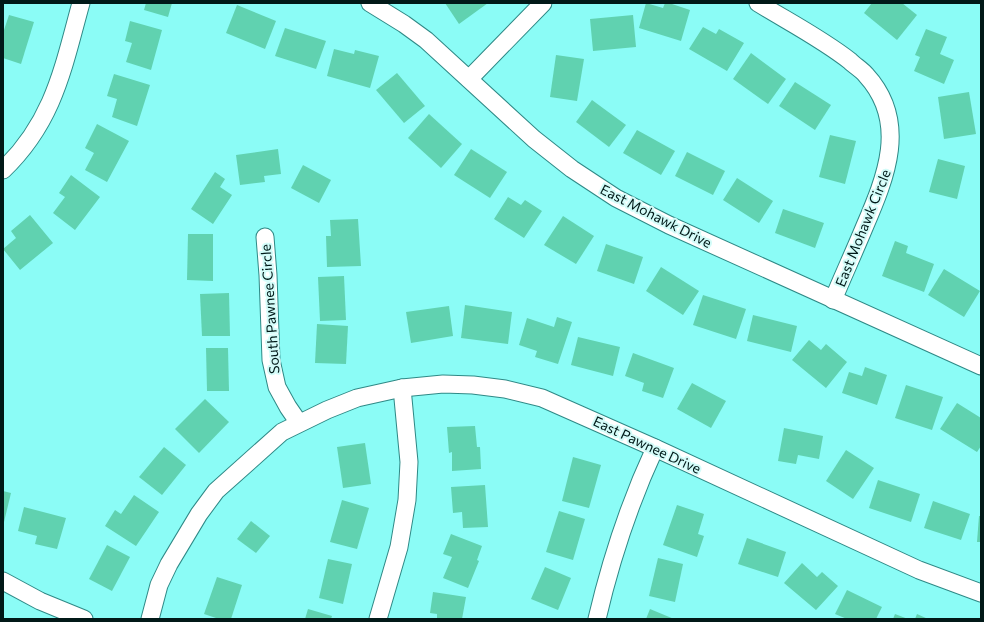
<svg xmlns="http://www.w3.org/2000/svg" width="984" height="622" font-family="Commissioner,sans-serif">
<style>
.building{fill:#60d2b0}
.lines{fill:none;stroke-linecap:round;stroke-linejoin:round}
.street-casing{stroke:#2f8986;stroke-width:19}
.street{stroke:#fff;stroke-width:17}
.labels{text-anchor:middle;stroke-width:4;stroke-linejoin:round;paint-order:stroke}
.street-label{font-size:14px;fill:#011918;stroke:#d4fcf9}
</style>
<rect width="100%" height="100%" fill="#8bfcf6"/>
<g class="building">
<path d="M146 3H172L168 17 144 10Z"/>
<path d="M445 3H488L459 24Z"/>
<path d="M646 3 663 8 665 3H669L690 10 681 41 639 28Z"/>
<path d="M872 3H902L917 15 897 40 864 13Z"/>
<path d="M237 5 276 21 265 49 226 33Z"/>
<path d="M9 15 34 22 21 64 3 58V33Z"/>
<path d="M633 15 636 47 593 51 590 19Z"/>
<path d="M130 21 162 30 151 70 126 62 132 43 125 41Z"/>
<path d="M703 27 716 34 719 29 744 43 727 71 689 49Z"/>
<path d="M285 28 326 41 316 69 275 56Z"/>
<path d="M926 29 947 37 940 54 954 60 944 84 914 71 920 57 915 55Z"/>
<path d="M334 49 354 54 355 50 379 56 370 88 327 76Z"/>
<path d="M751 53 786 79 768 104 733 79Z"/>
<path d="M556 55 584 59 577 101 550 97Z"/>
<path d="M397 73 425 106 404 123 376 90Z"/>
<path d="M114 74 150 85 137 126 112 117 117 99 107 96Z"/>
<path d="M795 82 831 105 815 130 779 106Z"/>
<path d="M969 92 976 134 944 139 938 97Z"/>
<path d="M592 100 626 125 609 147 576 122Z"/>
<path d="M429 114 462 144 441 168 408 138Z"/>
<path d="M97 124 129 141 107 182 85 170 94 153 85 148Z"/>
<path d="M637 130 675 151 661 175 623 153Z"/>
<path d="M830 135 856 141 845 184 819 177Z"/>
<path d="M278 149 281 174 264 176 265 182 240 185 236 155Z"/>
<path d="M471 149 507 172 490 198 454 175Z"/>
<path d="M687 152 725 171 713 195 675 176Z"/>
<path d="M938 159 965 166 957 199 929 192Z"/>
<path d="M303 165 331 180 319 203 291 188Z"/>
<path d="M215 172 225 179 220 187 232 195 213 224 191 209Z"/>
<path d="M71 175 100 197 75 230 53 213 65 197 59 193Z"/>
<path d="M737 178 773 201 759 223 723 200Z"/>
<path d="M508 197 521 205 525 200 542 211 524 238 494 219Z"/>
<path d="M783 209 824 223 815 248 775 233Z"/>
<path d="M30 215 53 243 20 270 3 249 16 238 11 231Z"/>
<path d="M563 216 594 236 576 264 544 245Z"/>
<path d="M358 219 361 266 327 267 326 236H331L330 220Z"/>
<path d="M188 234H213V281L187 280Z"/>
<path d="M895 241 908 246 906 253 934 264 924 292 882 276Z"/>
<path d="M606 244 643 257 634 284 597 271Z"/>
<path d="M661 267 699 291 683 315 646 291Z"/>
<path d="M944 269 980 291 964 317 928 295Z"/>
<path d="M344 276 346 320 320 321 318 277Z"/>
<path d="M229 293 230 336H202L200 294Z"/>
<path d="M703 295 746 309 736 339 693 325Z"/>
<path d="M465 305 512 312 508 344 461 338Z"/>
<path d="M449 306 453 336 411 343 406 312Z"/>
<path d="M753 315 797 326 791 352 747 341Z"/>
<path d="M557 317 572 322 558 364 535 357 537 351 519 345 527 318 554 327Z"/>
<path d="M317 324 348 326 346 364 315 363Z"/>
<path d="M578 337 620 347 613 376 571 365Z"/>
<path d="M809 340 821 350 826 344 847 362 826 388 792 360Z"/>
<path d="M206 348H228L229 391H207Z"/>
<path d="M633 353 674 368 663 398 642 391 644 383 625 376Z"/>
<path d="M865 367 887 375 877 405 842 393 849 372 862 376Z"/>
<path d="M692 383 726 401 711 428 677 409Z"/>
<path d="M906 385 943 397 932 430 895 418Z"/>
<path d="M205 399 229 422 199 453 175 429Z"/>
<path d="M957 403 981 418V446L977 452 940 429Z"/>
<path d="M475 426 477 447H480L481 469 452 471V452L449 453 447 427Z"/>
<path d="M784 428 823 436 819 459 798 455 796 464 778 461Z"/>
<path d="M365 443 371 484 343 488 337 447Z"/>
<path d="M164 447 186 465 162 495 139 477Z"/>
<path d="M846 450 874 468 853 499 826 481Z"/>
<path d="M573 457 601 465 589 508 562 501Z"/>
<path d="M878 480 920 494 911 522 869 508Z"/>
<path d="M485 485 488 527 463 528 462 512 453 513 451 487Z"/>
<path d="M3 491 11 493 4 522H3Z"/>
<path d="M134 495 159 512 136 546 105 526 115 510 121 514Z"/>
<path d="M342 500 369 508 357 549 330 542Z"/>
<path d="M933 501 970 514 961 540 924 528Z"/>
<path d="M677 505 704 514 698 534 704 536 697 557 663 545Z"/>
<path d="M24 507 66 518 57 549 35 544 37 536 18 531Z"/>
<path d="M559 511 585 519 573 560 546 552Z"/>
<path d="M979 516H981V542H977Z"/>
<path d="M251 521 270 536 256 553 237 539Z"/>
<path d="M451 534 482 546 477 560 479 561 468 588 443 578 452 557 443 554Z"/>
<path d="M747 538 786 552 778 577 738 564Z"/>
<path d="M107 545 130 557 112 591 89 579Z"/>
<path d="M658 558 683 564 675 602 649 596Z"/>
<path d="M328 559 352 564 343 604 319 598Z"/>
<path d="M802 563 817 577 822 572 838 586 816 610 784 583Z"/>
<path d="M545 567 571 578 558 610 531 599Z"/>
<path d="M217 577 242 585 231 619H219L204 614Z"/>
<path d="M847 590 882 607 876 619H847L835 614Z"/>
<path d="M433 592 466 597 462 619H437V614L430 613Z"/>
<path d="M308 609 332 616 331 619H305Z"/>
<path d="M650 609 674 619H646Z"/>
<path d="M895 614 908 619H893Z"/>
<path d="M917 614 928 619H915Z"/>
</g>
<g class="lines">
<g class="street-casing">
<g id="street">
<path d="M370 3 404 24 426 40 534 139 572 169 616 198 669 225 981 366"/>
<path d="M758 3C789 22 822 39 850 61 855 66 862 70 866 75 909 122 886 177 864 228 854 252 843 276 833 300"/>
<path d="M469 79 543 3"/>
<path d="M3 170C54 121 63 68 81 3"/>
<path d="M265 237 268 275 271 360 277 387 288 407 299 423"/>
<path d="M3 581 40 601 84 619"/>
<path d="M150 619 159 585 169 564 199 514 216 491 282 432 327 410 357 398 402 388 443 384 473 385 505 389 542 398 655 448 919 570 981 593"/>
<path d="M378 619 399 547 407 500 409 462 402 388"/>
<path d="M597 619C611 559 629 504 655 448"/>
</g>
</g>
<use href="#street" class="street"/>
</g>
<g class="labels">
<g class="street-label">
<text transform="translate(656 216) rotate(27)" y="5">East Mohawk Drive</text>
<text transform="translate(863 228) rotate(-68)" y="5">East Mohawk Circle</text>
<text transform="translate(270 309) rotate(-94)" y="5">South Pawnee Circle</text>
<text transform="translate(647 445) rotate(25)" y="5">East Pawnee Drive</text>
</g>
</g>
<rect width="984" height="622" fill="none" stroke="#011918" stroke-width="8"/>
</svg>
